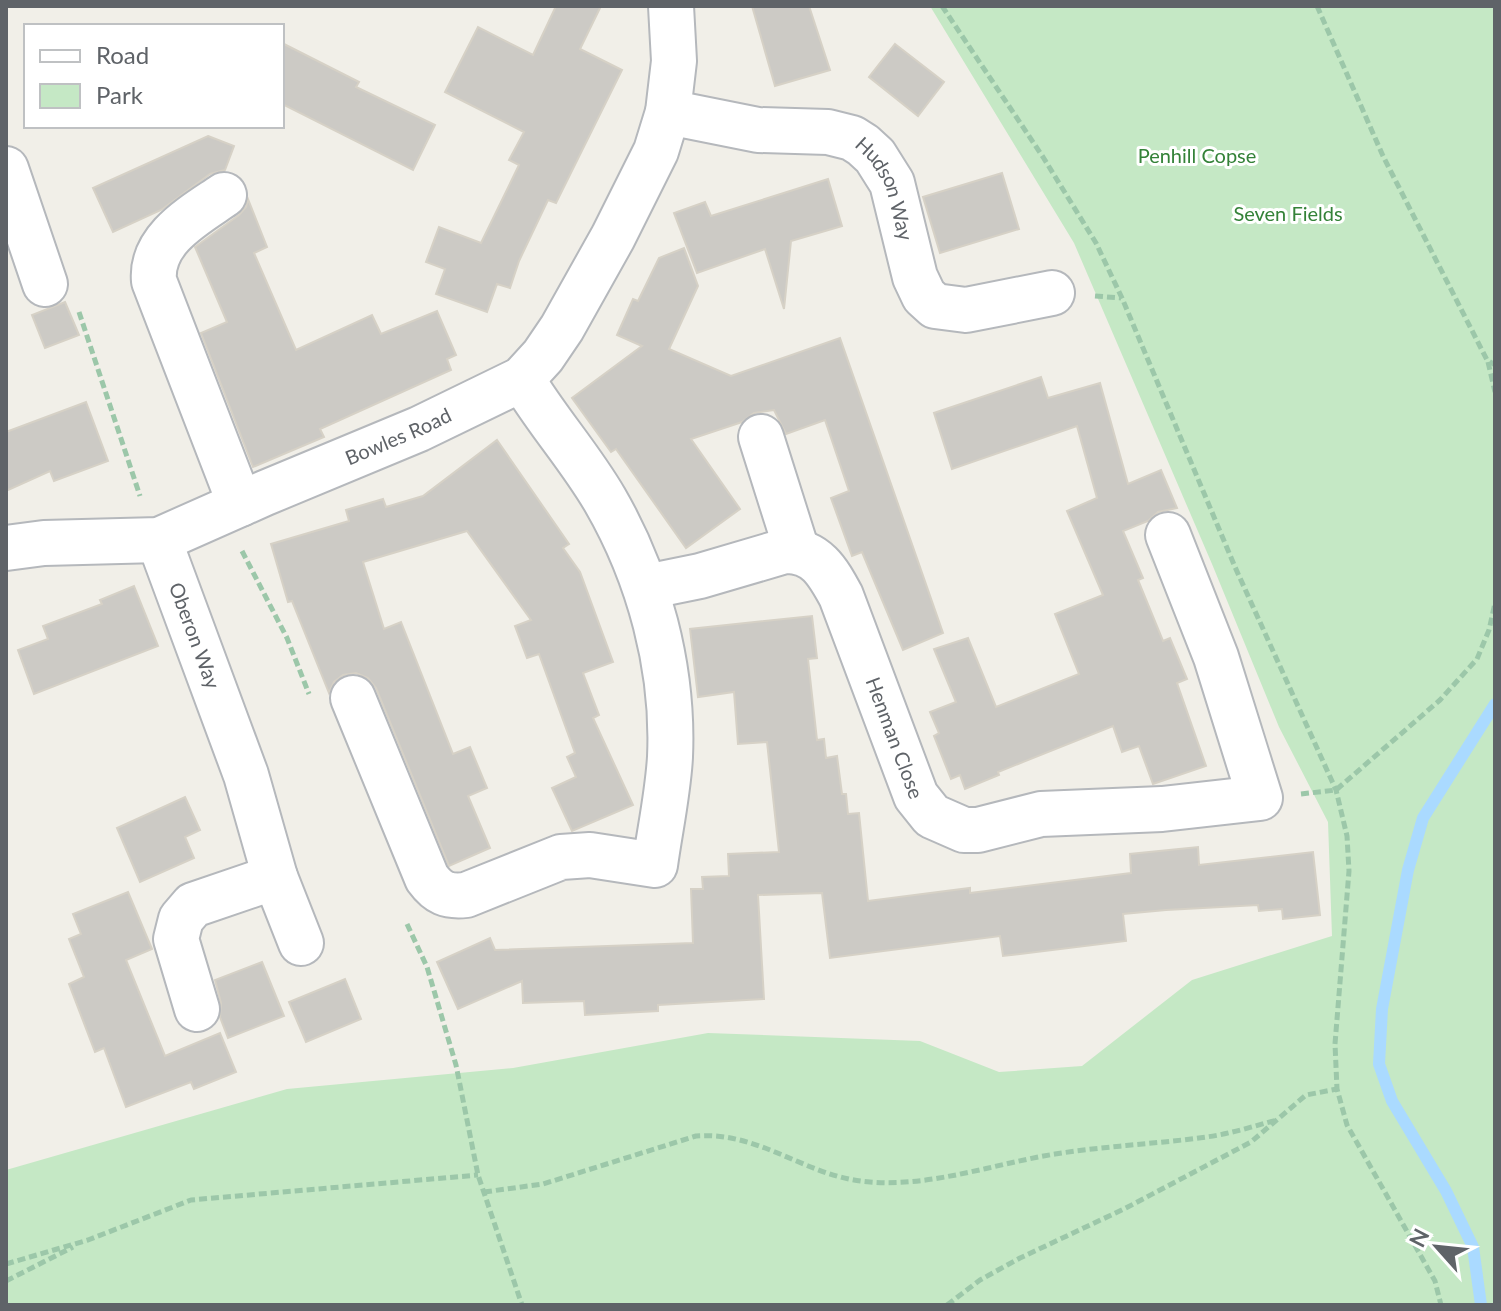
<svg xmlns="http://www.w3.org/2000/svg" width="1501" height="1311" font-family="Lato,sans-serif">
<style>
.green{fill:#c5e8c5}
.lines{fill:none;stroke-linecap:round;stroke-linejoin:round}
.stream{stroke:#aadaff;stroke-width:12}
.building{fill:#cccac5;stroke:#d6d1c6;stroke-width:2}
.minor-casing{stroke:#b5b8bc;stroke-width:48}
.path{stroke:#9cc7a9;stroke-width:5;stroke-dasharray:8 4;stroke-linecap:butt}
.minor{stroke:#fff;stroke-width:44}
.labels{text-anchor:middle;stroke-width:6;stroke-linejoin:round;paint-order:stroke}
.park-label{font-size:20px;fill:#348238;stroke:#fff}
.street-label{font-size:20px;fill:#5f6368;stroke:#fff}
</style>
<rect width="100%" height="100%" fill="#f1efe8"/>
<path class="green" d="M930 6H1495V1305H6V1170L287 1089 513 1068 708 1033 920 1041 999 1072 1082 1066 1192 980 1332 936 1328 822 1279 727 1212 564 1074 243Z"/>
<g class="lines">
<path class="stream" d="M1481 1305 1473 1247 1446 1191 1392 1101 1379 1064 1382 1009 1408 870 1423 818 1495 704"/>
</g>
<g class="building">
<path d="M556 6H601L580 49 622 70 556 203 548 200 519 261 510 288 497 284 487 312 436 294 445 269 426 262 439 227 481 243 519 165 509 160 524 132 445 92 478 27 533 55Z"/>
<path d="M752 6H809L830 70 775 86Z"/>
<path d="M282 43 359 82 356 87 435 125 413 170 282 104Z"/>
<path d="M895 44 944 82 918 116 869 77Z"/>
<path d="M208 136 234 146 225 170 210 174 161 210 113 232 93 188Z"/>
<path d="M1002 173 1019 229 940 253 923 197Z"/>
<path d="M828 179 842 226 791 241 784 309 765 249 697 273 674 213 705 202 711 216Z"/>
<path d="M248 199 267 247 254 253 296 350 372 315 381 334 437 311 456 355 447 359 451 370 320 429 324 437 253 467 201 333 227 322 195 247 239 215 246 207Z"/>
<path d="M684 248 698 286 669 349 731 376 840 338 943 633 903 650 862 552 852 556 831 498 849 491 825 420 786 434 774 410 754 413 742 422 691 439 740 509 686 548 616 449 611 452 572 398 642 346 617 335 633 299 638 301 659 258Z"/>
<path d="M65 302 79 335 45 348 32 315Z"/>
<path d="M1041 377 1048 398 1100 383 1128 484 1161 470 1177 508 1158 512 1148 521 1123 531 1143 578 1138 580 1163 641 1170 638 1187 679 1177 683 1206 766 1153 784 1139 746 1122 752 1113 726 998 772 999 775 965 789 960 775 951 779 934 736 939 733 930 712 956 702 934 649 968 638 996 707 1079 674 1055 614 1103 595 1067 511 1097 498 1077 426 952 469 934 413Z"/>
<path d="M86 402 108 461 54 481 50 471 6 491V432Z"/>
<path d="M497 440 569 544 563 548 580 572 613 662 583 673 599 715 593 718 633 805 572 831 552 788 576 777 567 757 575 753 539 654 527 658 515 626 531 620 467 531 363 562 384 629 401 622 453 754 470 747 487 788 468 796 490 848 449 866 376 688 368 678 356 673 343 675 334 682 329 693 292 601 288 602 271 544 349 521 346 510 383 499 386 507 423 496Z"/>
<path d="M134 586 158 646 34 694 18 650 48 639 43 626 102 604 100 600Z"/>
<path d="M812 616 817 658 808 659 817 740 824 739 826 758 837 756 842 794H846L848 814 859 813 868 901 970 888V893L1131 873 1130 854 1198 847 1199 865 1313 852 1320 915 1283 919 1282 909 1259 911 1258 905 1166 910 1123 914 1126 941 1003 956 1000 936 830 958 822 893 758 895 764 999 658 1005V1011L585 1015 584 1001 523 1003 522 981 458 1009 437 962 490 938 495 950 693 943 691 889H703L702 877 729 876 728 854 779 852 767 742 738 744 734 692 698 697 690 629Z"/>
<path d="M185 797 200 830 185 837 194 858 140 882 117 828Z"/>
<path d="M128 892 152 949 126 960 165 1056 220 1033 236 1072 194 1089 191 1082 126 1107 104 1048 95 1052 69 984 84 977 69 939 81 934 73 914Z"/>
<path d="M262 962 284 1016 228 1038 220 1017 221 1003 215 980Z"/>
<path d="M345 979 361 1019 306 1042 289 1002Z"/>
</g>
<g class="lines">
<g class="minor-casing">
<g id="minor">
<path id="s1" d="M668 112 758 130 828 132 852 138 863 145 875 156 892 183 915 277 924 296 935 306 966 310 1052 293"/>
<path d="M6 169 45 284"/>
<path d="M224 195C195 215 150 239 154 281L240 504"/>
<path d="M761 437 797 551"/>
<path id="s2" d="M159 540 246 775 275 877"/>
<path id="s3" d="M6 548 44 543 159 540 265 493 419 429 522 379 543 356 562 328 613 237 656 151 668 112 674 61 671 6"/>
<path id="s4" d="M646 587 700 576 785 551C816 550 828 572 841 596L916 796 932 816 964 830H978L1041 814 1162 809 1260 798 1216 657 1168 535"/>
<path d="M353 698 427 878C438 893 447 897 466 895L561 857 590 855 655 865C660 829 668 793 670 757 674 668 649 576 605 500 580 457 547 421 522 379"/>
<path d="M197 1009 176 939 181 919 193 905 275 877 301 943"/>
</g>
</g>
<g class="path">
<path d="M942 6 1043 157 1096 243 1122 298 1235 567 1336 790 1347 836 1349 871 1335 1044 1337 1089 1347 1125 1435 1281 1441 1305"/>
<path d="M1317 6 1383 156 1487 360 1495 365"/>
<path d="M1095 296 1121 298"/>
<path d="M79 312 140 496"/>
<path d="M1488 362 1495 392"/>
<path d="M242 551 287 638 309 694"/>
<path d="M1301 794 1336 790 1440 700 1477 659 1489 630 1495 603"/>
<path d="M407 924 427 967 456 1065 478 1175 522 1305"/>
<path d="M484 1192 543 1184 696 1136C761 1131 807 1178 870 1182 931 1187 994 1164 1055 1154 1105 1146 1156 1144 1206 1137 1230 1134 1254 1126 1277 1120"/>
<path d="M6 1264 88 1240 191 1200 478 1175"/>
<path d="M6 1281 73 1247"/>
<path d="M947 1305 980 1280 1020 1258 1124 1209 1251 1142 1306 1095 1337 1089"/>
</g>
<use href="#minor" class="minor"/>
</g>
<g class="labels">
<g class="park-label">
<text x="1197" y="163">Penhill Copse</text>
<text x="1288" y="221">Seven Fields</text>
</g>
<g class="street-label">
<text dy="7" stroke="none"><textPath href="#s1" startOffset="250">Hudson Way</textPath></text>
<text dy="7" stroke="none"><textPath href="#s3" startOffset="414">Bowles Road</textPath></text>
<text dy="7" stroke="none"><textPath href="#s2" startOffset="102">Oberon Way</textPath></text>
<text dy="7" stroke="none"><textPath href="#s4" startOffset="372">Henman Close</textPath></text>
</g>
</g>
<rect width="1501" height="1311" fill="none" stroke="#5f6368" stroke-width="16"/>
<rect x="24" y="24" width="260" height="104" fill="#ffffff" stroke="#bfc1c3" stroke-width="2"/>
<rect x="40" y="50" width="40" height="12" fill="#ffffff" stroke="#bfc1c3" stroke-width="2"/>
<text x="96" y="64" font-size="24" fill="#5f6368">Road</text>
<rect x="40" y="84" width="40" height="24" fill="#c5e8c5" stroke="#bfc1c3" stroke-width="2"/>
<text x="96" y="104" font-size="24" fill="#5f6368">Park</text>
<g transform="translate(1437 1247) rotate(297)" stroke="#ffffff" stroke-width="6" paint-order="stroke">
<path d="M0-6L14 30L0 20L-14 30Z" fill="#5f6368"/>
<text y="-12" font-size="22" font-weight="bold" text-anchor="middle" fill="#5f6368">N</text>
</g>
</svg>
